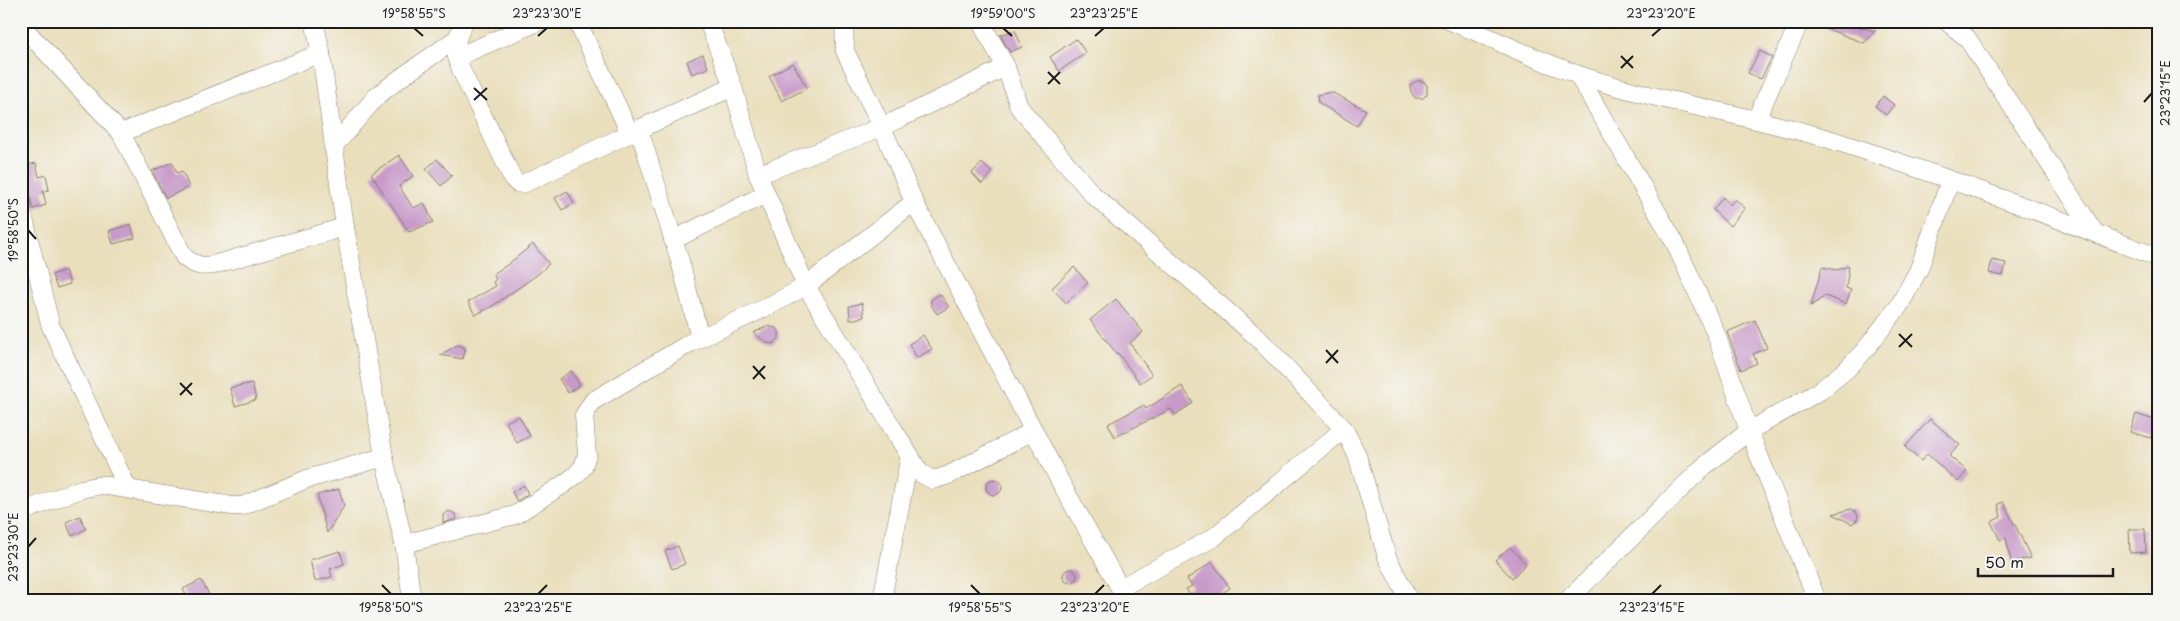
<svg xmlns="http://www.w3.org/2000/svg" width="2180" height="621" font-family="'Playpen Sans',sans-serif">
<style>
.building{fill:#c79ac9}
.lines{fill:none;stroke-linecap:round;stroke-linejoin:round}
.street-casing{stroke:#837e6c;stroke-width:19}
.street{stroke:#fff;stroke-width:18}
.ticks{fill:none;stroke:#1c1c1c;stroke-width:2}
.neatline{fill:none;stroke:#1c1c1c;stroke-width:2}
.ticks-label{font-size:12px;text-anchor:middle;fill:#1c1c1c}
</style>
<rect width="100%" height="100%" fill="#f6f6f2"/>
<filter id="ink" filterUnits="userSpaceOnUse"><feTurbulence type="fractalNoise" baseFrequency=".02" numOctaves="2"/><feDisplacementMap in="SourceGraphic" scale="10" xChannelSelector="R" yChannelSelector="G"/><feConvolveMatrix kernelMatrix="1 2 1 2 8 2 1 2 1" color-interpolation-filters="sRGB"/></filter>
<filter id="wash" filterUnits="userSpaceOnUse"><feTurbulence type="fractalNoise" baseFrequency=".0096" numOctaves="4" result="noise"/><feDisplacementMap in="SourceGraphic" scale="20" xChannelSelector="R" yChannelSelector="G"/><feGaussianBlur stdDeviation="1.12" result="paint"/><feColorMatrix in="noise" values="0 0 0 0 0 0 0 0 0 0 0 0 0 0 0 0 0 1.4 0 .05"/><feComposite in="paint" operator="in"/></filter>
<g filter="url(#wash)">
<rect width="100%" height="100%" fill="#eadfbc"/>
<g id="blocks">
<g class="building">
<path d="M1827 21H1835L1875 31 1864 43 1825 28Z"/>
<path d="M1015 30 1022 47 1010 52 1000 35Z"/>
<path d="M1076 39 1086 53 1059 71 1050 57Z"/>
<path d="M1760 51 1772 57 1761 79 1748 73Z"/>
<path d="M703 54 708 68 692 74 687 61Z"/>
<path d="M793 63 807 88 782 101 769 76Z"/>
<path d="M1417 81H1423L1427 85V94L1423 98H1415L1411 92 1410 85Z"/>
<path d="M1331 92 1366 110 1357 126 1319 103 1318 95Z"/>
<path d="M1883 96 1894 105 1886 115 1875 106Z"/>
<path d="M399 155 413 176 399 186 413 208 424 203 433 222 409 232 371 174Z"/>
<path d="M437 159 452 176 441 186 426 169Z"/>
<path d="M172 162 177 173 182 171 189 187 166 198 152 171Z"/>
<path d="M36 163 39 177 46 175 49 190 43 191 46 205 33 209 30 195 25 196 21 181 26 180 23 166Z"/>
<path d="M982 163 992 173 982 184 972 173Z"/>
<path d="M567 191 574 203 562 210 555 198Z"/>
<path d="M1723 197 1730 205 1735 199 1745 208 1730 226 1713 210Z"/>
<path d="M131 224 135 238 113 244 109 231Z"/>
<path d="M533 244 549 264 537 275 491 307 475 315 468 302 496 286 493 282 496 279 493 274 507 265Z"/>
<path d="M1992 260 2006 263 2003 276 1989 273Z"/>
<path d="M1849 266 1846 288 1851 290 1846 304 1825 296 1811 306 1822 267 1837 270Z"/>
<path d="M1074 267 1088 283 1066 303 1052 288Z"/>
<path d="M65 270 70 284 57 288 52 275Z"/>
<path d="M940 294 949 307 937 314 931 305V300Z"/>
<path d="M1116 299 1143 332 1130 343 1152 375 1140 383 1118 353 1117 354 1090 320Z"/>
<path d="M862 303 864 317 850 320 849 306Z"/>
<path d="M1755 320 1767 348 1753 354 1757 363 1741 370 1727 332Z"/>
<path d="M768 326 776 328 779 332V338L773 344 768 343 753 333Z"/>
<path d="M923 335 932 349 917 358 909 344Z"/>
<path d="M457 345 464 347 465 351 463 359 440 355Z"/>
<path d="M571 371 580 385 568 393 559 379Z"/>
<path d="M252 383 256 400 235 406 230 388Z"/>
<path d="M1182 386 1193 403 1175 415 1171 409 1115 437 1108 424 1144 405 1146 409Z"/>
<path d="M2136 414 2157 421 2151 438 2130 432Z"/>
<path d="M519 416 530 436 517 443 506 422Z"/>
<path d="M1930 419 1960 445 1949 456 1967 471 1958 482 1927 454 1921 461 1905 447Z"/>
<circle cx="994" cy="487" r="8"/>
<path d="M524 485 528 494 517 501 512 492Z"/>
<path d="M339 489 344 506 327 533 317 495Z"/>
<path d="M2003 502 2017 529 2031 558 2011 562 2006 538 2000 540 1991 522 2001 517 1998 504Z"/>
<path d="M1851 509 1856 512 1858 516 1857 520 1852 524 1833 514Z"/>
<path d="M449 511 455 514 457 519 443 523V515Z"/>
<path d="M80 516 86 529 72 536 66 522Z"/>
<path d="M2129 529H2145L2146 552 2130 553Z"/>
<path d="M678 546 685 564 672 569 665 551Z"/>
<path d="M1510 547 1526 564 1512 578 1495 560Z"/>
<path d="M340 551 344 564 330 569 332 577 315 581 310 560Z"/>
<path d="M1212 562 1230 588 1212 600H1194L1186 589 1192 586 1187 579Z"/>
<circle cx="1070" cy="576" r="7"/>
<path d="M201 580 212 600H188L183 589Z"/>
</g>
</g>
</g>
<g filter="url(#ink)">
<use href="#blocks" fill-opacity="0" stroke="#837e6c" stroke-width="1"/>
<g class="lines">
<g class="street-casing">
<g id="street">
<path d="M314 21 321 53 345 227 384 457 404 544 412 600"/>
<path d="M465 21C454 41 454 48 461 70L513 179 517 183 523 184 639 129 733 87"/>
<path d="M577 21 630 133"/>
<path d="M708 21 733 87 758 175 806 286 920 473 933 480 949 475 1033 431"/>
<path d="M844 21 845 51 882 127 914 202 1062 485 1127 600"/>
<path d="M980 21 1006 67 1019 107 1093 195 1258 338 1344 429 1357 455 1387 557 1409 600"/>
<path d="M1450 21C1493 38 1535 60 1579 75 1663 103 1751 115 1835 141 1944 176 2052 216 2159 258"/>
<path d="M1946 21 1967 38 2095 233"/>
<path d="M21 25 121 133 184 257C194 265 200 267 213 265L345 227"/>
<path d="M457 57 540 21"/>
<path d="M1578 75 1675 243 1716 334 1749 431 1817 600"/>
<path d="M1756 120 1800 21"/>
<path d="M639 129 680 261 700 338"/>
<path d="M121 133 321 53"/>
<path d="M333 147 377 96 399 79 456 39"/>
<path d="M758 175 882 127 1006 67"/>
<path d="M21 207 51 327 128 489"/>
<path d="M673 240 766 194"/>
<path d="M21 512 81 489 102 485 232 506H242L307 479 384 457"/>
<path d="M404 544 515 515 561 486 576 475 583 467 587 455 584 415 593 401 690 343 769 306 806 286 914 202"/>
<path d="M1120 588 1213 538 1344 429"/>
<path d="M885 600 884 589 910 455"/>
<path d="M1568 600 1702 468 1749 431 1820 391 1847 369 1865 350 1899 306 1919 269 1950 181"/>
<path d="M2155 600 2159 597"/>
</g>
</g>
<use href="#street" class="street"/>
</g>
</g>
<path class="ticks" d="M414 28 423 36M1003 28 1012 36M538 36 547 28M1095 36 1104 28M1652 36 1661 28M1621 56 1633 68M1621 68 1633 56M1048 72 1060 84M1048 84 1060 72M474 88 487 100M474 100 487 88M2144 102 2152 93M28 230 36 239M1899 334 1912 347M1899 347 1912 334M1326 350 1338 363M1326 363 1338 350M753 366 765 379M753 379 765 366M180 383 192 395M180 395 192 383M28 547 36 538M382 585 391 594M971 585 980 594M538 594 547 585M1095 594 1104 585M1652 594 1661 585"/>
<rect width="2180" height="621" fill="none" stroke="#f6f6f2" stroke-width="55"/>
<path d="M1978 568v8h135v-8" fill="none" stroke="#1c1c1c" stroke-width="2.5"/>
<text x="1985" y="568" font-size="15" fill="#1c1c1c" stroke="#f6f6f2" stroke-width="4" paint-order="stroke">50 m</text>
<rect x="28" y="28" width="2124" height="566" class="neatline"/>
<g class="ticks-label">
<text x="414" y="18">19°58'55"S</text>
<text x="547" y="18">23°23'30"E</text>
<text x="1003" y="18">19°59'00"S</text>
<text x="1104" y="18">23°23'25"E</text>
<text x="1661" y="18">23°23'20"E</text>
<text transform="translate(2166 93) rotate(-90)" y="4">23°23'15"E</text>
<text transform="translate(14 230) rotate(-90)" y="4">19°58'50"S</text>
<text transform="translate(14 547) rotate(-90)" y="4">23°23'30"E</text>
<text x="391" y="612">19°58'50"S</text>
<text x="538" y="612">23°23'25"E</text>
<text x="980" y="612">19°58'55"S</text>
<text x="1095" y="612">23°23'20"E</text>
<text x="1652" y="612">23°23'15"E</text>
</g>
</svg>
